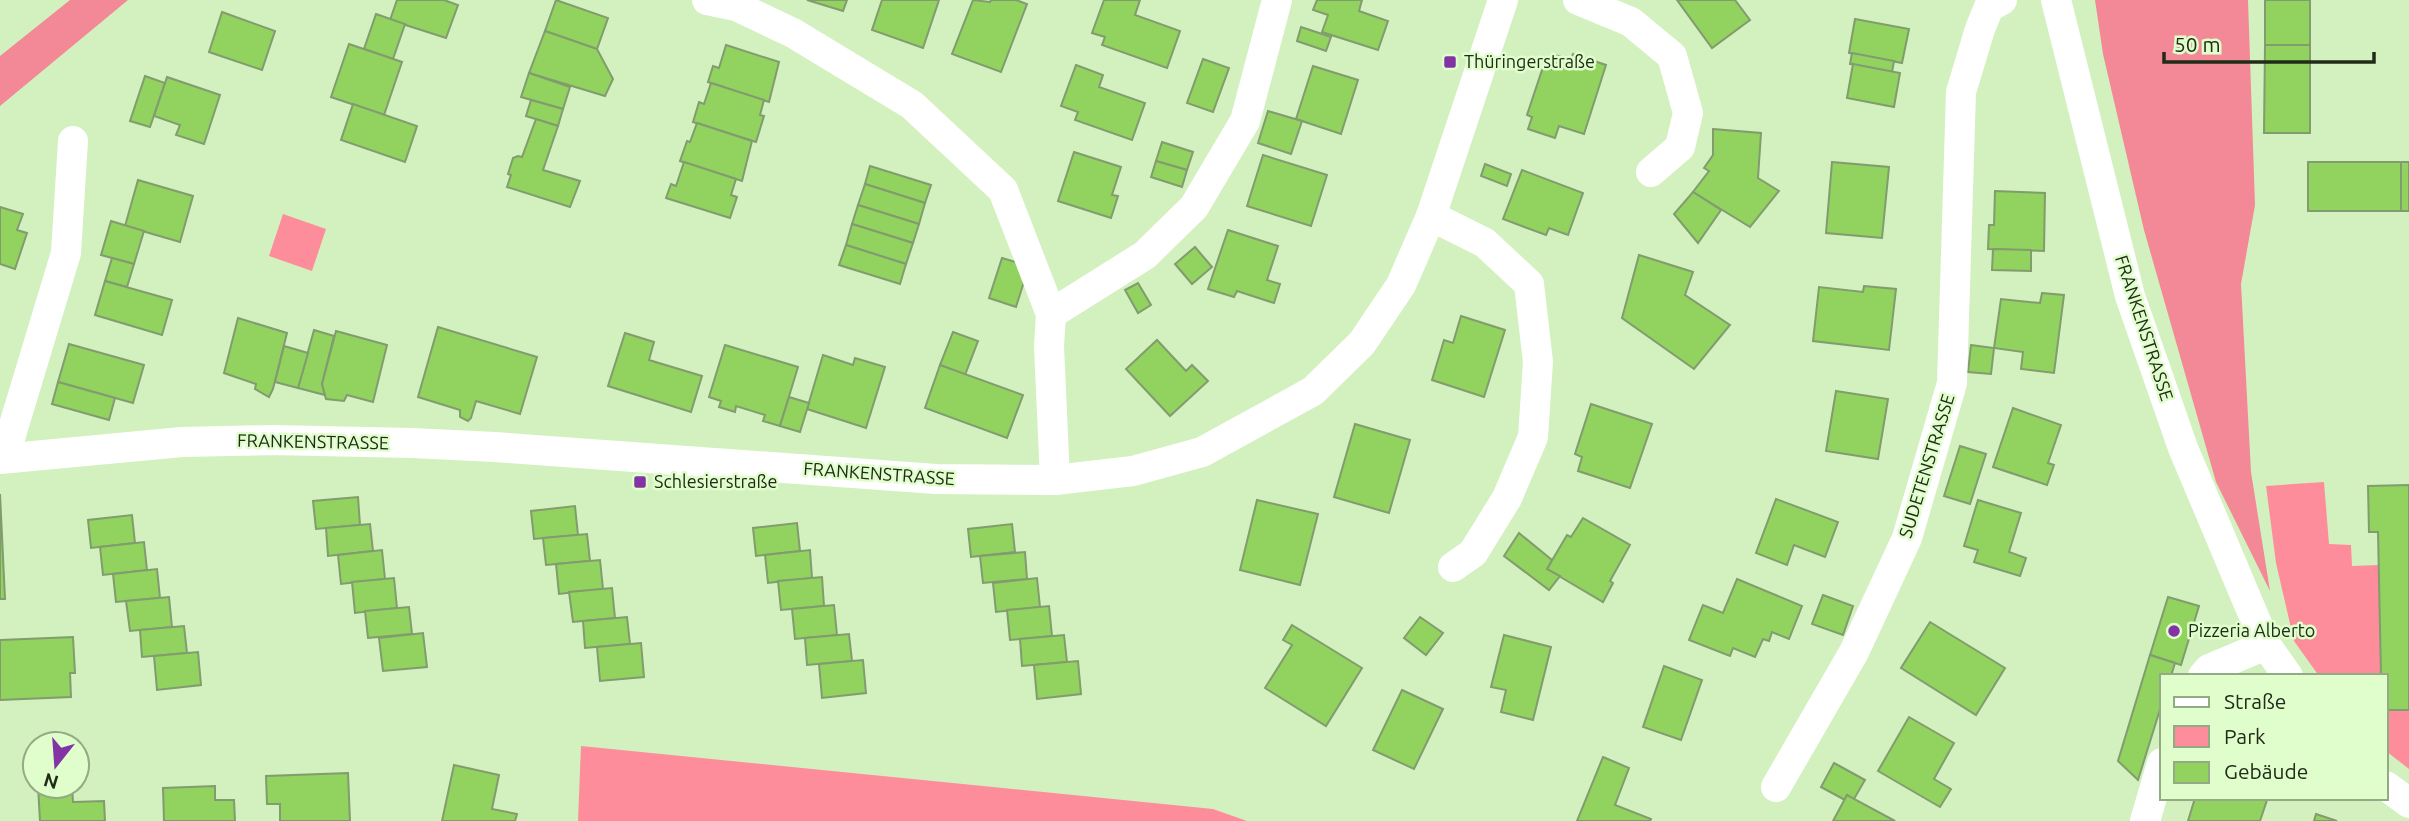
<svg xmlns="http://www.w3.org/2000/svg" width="2409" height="821" font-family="Ubuntu,sans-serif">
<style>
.green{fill:#fd8d9a}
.forest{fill:#f38996}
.building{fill:#92d25f;stroke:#819c6e;stroke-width:2}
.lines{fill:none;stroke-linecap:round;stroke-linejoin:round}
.minor{stroke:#fff;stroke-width:30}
.poi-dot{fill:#8234a5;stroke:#e0fecc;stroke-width:2.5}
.labels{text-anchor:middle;stroke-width:5;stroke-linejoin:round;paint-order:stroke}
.poi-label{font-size:18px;fill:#202b18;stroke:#e0fecc;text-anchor:start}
.street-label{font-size:18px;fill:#202b18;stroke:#e0fecc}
</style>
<rect width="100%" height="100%" fill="#d3f1bf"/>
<g class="green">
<path d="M283 214 326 229 312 271 269 256Z"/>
<path d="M2324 482 2329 544 2351 545 2352 566 2379 565 2381 676H2319L2294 641 2276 563 2266 486Z"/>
<path d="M2386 710H2409V769L2386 751Z"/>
<path d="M581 746 1213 809 1247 821H578Z"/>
</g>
<g class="forest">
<path d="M70 0H128L0 106V56Z"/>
<path d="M2095 0H2248L2255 205 2241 284 2251 472 2270 591 2216 482 2144 230 2103 54Z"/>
</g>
<g class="building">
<path d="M397 0H444L458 5 446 38 390 20Z"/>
<path d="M556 0 608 18 597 49 545 31Z"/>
<path d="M807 0H847L843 11Z"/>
<path d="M882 0H939L923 48 872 30Z"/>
<path d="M973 0 990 2 991 0H1016L1027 4 1001 72 952 54Z"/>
<path d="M1104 0H1140L1135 15 1180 31 1167 68 1102 45 1105 37 1092 33Z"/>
<path d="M1317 0H1362L1359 11 1388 21 1378 50 1322 32 1328 15 1313 10Z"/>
<path d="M1677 0H1735L1750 20 1712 48Z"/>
<rect x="2265" y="0" width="45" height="45"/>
<path d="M222 12 275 31 262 70 209 52Z"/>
<path d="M376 14 405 24 393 59 364 49Z"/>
<path d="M1855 19 1909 29 1902 63 1849 53Z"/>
<path d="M1301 27 1331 37 1326 51 1297 41Z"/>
<path d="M545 31 597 49 613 79 605 96 529 73Z"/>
<path d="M349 44 402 62 384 115 331 97Z"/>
<path d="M726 45 779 62 769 102 708 82 713 66 719 68Z"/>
<path d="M2265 45H2310V133H2264Z"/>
<path d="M1852 53 1894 61 1892 72 1850 64Z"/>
<path d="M1573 54 1606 65 1584 134 1559 126 1555 138 1528 129 1532 117 1527 115 1543 67 1551 69 1555 55 1571 60Z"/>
<path d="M1203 59 1229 68 1213 112 1187 103Z"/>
<path d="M1853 64 1900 73 1894 107 1847 98Z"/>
<path d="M1076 65 1103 75 1099 87 1145 103 1132 140 1075 120 1078 112 1061 106Z"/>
<path d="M1313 66 1358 80 1341 134 1296 119Z"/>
<path d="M529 73 570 87 563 109 521 97Z"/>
<path d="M145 76 165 83 150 127 130 121Z"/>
<path d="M167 77 220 95 204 144 176 135 180 125 154 116Z"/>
<path d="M711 83 764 100 760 115 764 116 756 142 693 122 699 102 704 104Z"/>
<path d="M531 100 563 109 558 126 526 116Z"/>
<path d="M353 104 417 126 405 162 341 140Z"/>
<path d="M1268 111 1302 121 1291 154 1258 143Z"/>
<path d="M536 119 558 126 543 170 580 181 570 207 507 187 511 175 508 174 513 158 518 156 522 157Z"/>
<path d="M697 123 752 141 742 181 680 161 687 141 690 142Z"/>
<path d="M1713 129 1761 133 1758 178 1779 191 1750 227 1693 192 1709 171 1704 168 1713 155Z"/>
<path d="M1162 142 1193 152 1187 170 1156 161Z"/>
<path d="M1074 152 1121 167 1112 195 1118 196 1111 218 1058 201Z"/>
<path d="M1263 155 1327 175 1311 226 1247 206Z"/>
<path d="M1156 161 1187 170 1182 187 1151 177Z"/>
<path d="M684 162 736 179 731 195 737 197 730 218 666 198 671 184 676 186Z"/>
<path d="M1832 162 1889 167 1882 238 1826 233Z"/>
<rect x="2308" y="162" width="93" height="49"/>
<rect x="2401" y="162" width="8" height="49"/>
<path d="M1485 164 1511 174 1507 186 1481 176Z"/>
<path d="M870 166 931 185 925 203 865 184Z"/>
<path d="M1522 170 1583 193 1568 235 1549 228 1546 235 1503 219Z"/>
<path d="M138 180 193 196 180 242 125 226Z"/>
<path d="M865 184 925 203 919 224 858 205Z"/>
<path d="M1995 191 2045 193 2044 251 1988 249 1989 225H1994Z"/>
<path d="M1693 192 1721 210 1698 243 1674 214Z"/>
<path d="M858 205 919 224 913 243 852 224Z"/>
<path d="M0 207 23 214 17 230 27 233 15 269 0 264Z"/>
<path d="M111 221 144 231 134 264 101 255Z"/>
<path d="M852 224 913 243 906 264 846 245Z"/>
<path d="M1228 230 1278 246 1267 280 1280 284 1274 303 1237 291 1234 297 1208 289Z"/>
<path d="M846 245 906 264 900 284 839 265Z"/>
<path d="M1195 247 1212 267 1192 284 1175 264Z"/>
<path d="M1993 249 2031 250V271L1992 270Z"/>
<path d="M1639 255 1693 272 1685 295 1730 325 1694 369 1622 318Z"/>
<path d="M112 258 134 264 127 287 105 281Z"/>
<path d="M1002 258 1029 266 1016 307 989 298Z"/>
<path d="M105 281 172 300 162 335 95 315Z"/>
<path d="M1138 283 1151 305 1138 313 1125 290Z"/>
<path d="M1864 286 1896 289 1889 350 1813 341 1819 287 1863 292Z"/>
<path d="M2042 293 2064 295 2054 373 2021 369 2023 352 1994 348 2001 299 2040 303Z"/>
<path d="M1461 316 1505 330 1484 397 1432 380 1444 340 1453 343Z"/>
<path d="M238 318 287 333 273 389 269 397 255 389 256 384 224 373Z"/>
<path d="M438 327 537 357 520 414 476 401 471 418 468 421 460 417V410L418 397Z"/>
<path d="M314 330 334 336 322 384 325 395 298 388Z"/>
<path d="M336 331 387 345 373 402 347 395 344 401 326 399 322 384Z"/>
<path d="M953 332 978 341 965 375 940 365Z"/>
<path d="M625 333 654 342 649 360 702 376 691 412 608 386Z"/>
<path d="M1157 340 1186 371 1192 365 1208 381 1170 416 1126 369Z"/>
<path d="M69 344 144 365 133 403 58 382Z"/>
<path d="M725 345 798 367 780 426 763 421 765 415 736 406 735 412 719 407 721 401 709 397Z"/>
<path d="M1971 345 1994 348 1991 374 1968 372Z"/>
<path d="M284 346 308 353 298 388 275 382Z"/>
<path d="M823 355 853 365 855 358 885 367 866 428 807 409Z"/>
<path d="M940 365 1023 395 1007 438 925 408Z"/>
<path d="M58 382 115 398 109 420 52 404Z"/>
<path d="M1836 391 1888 399 1878 459 1826 451Z"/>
<path d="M789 397 809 403 800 432 780 426Z"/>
<path d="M1591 404 1652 424 1630 488 1578 471 1582 457 1575 454Z"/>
<path d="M2013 408 2061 425 2048 463 2054 465 2047 485 1993 467Z"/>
<path d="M1355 424 1410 440 1389 513 1334 497Z"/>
<path d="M1960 446 1986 454 1970 504 1944 496Z"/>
<path d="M2409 485V710H2386V676H2381L2378 532H2369L2368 486Z"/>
<path d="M0 494 5 599H0Z"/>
<path d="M358 497 360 525 316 529 313 501Z"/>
<path d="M1776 499 1838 522 1825 557 1794 545 1787 565 1756 553Z"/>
<path d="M1257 500 1318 514 1300 585 1240 570Z"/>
<path d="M1978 500 2021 513 2009 552 2026 558 2020 576 1974 562 1978 550 1964 546Z"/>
<path d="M575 506 578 535 534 539 531 511Z"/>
<path d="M132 515 135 543 91 548 88 520Z"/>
<path d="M1583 518 1630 545 1610 581 1613 583 1603 602 1547 569 1567 535 1571 537Z"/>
<path d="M797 523 800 551 756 556 753 528Z"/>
<path d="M370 524 373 551 328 556 326 528Z"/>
<path d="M1012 524 1015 552 971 557 968 529Z"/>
<path d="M1519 533 1552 560 1547 569 1560 576 1549 590 1504 556Z"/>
<path d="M587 534 590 561 546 565 543 538Z"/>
<path d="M144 542 147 570 103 575 100 547Z"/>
<path d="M382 550 385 579 341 584 338 555Z"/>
<path d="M810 550 812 578 768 583 765 555Z"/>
<path d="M1025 552 1027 579 983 583 980 556Z"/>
<path d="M600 560 603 589 559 594 556 564Z"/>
<path d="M157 569 160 598 116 602 113 574Z"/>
<path d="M822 577 824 606 781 610 778 581Z"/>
<path d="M394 578 397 608 355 613 352 582Z"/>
<path d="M1037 578 1040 607 996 612 993 583Z"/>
<path d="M1737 579 1802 606 1789 639 1772 632 1769 641 1763 639 1755 657 1733 648 1730 656 1689 640 1703 605 1723 613Z"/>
<path d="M612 588 615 618 573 622 569 592Z"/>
<path d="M1823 595 1853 606 1843 635 1812 624Z"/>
<path d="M169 597 172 627 130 631 126 601Z"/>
<path d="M2168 597 2199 606 2181 665 2150 655Z"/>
<path d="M834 605 837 635 795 639 792 609Z"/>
<path d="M1049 606 1052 636 1010 640 1007 610Z"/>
<path d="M409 607 412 634 368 638 365 611Z"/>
<path d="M627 617 630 644 585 648 583 621Z"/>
<path d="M1420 617 1443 633 1426 655 1404 638Z"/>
<path d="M1930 622 2005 668 1976 715 1901 668Z"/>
<path d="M1292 625 1362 668 1326 726 1265 688 1292 645 1283 640Z"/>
<path d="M184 626 187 653 142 657 140 630Z"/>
<path d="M423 633 427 667 383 671 379 638Z"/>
<path d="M849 634 852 661 807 665 805 638Z"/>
<path d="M1064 635 1067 662 1022 666 1020 639Z"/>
<path d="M1504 635 1551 647 1533 720 1501 712 1506 690 1491 687Z"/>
<path d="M73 637 75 673H70L71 697 0 700V640Z"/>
<path d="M641 643 644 677 600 681 597 647Z"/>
<path d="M198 652 201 685 157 690 154 656Z"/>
<path d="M2150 655 2175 663 2171 676H2162V703L2138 780 2118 761Z"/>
<path d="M863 660 866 693 822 698 819 664Z"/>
<path d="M1078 661 1081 694 1037 699 1034 665Z"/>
<path d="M1664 666 1702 680 1681 740 1643 727Z"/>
<path d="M1402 690 1443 709 1414 769 1373 750Z"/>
<path d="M1909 717 1954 743 1934 779 1951 789 1940 807 1878 771Z"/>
<path d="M1603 757 1629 768 1615 805 1651 819 1650 821H1577Z"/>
<path d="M1834 763 1865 780 1854 799 1847 795 1845 800 1821 787Z"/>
<path d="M454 765 499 775 492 809 517 814 515 821H442Z"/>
<path d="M348 773 350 821H280V804H267L266 776Z"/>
<path d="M38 786H72L73 802 104 801 105 821H40Z"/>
<path d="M215 786V800H234L235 821H164L163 788Z"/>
<path d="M1847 795 1854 799 1895 821H1833Z"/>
<path d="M2195 798H2262L2267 800 2260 821H2188Z"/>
<path d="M2316 814 2337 821H2314Z"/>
</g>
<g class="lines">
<g class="minor">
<path d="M707 0 736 6"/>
<path d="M738 0 736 6 793 33 912 105 1003 190 1051 314"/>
<path d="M1578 0 1631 22 1672 56 1688 113 1680 147 1651 172"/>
<path d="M2056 0 2130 296 2183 448 2266 645 2288 676"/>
<path d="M1431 216 1485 243 1529 284 1538 362 1533 437 1507 498 1473 553 1453 567"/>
<path d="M4 458 66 253 73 141"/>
<path d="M0 459 182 442 273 440 412 443 495 447 936 479 1055 480 1133 471 1202 452 1313 391 1362 343 1401 285 1431 216 1503 0"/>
<path d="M1055 480 1049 346 1051 314 1145 255 1194 207 1245 121 1277 0"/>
<path d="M2203 676 2209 669 2266 645"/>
<path d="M2386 786 2409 803"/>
<path d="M1776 787 1854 652 1907 538 1952 383 1961 92 1980 29 1989 7 2002 0"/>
<path d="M2145 821 2162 763"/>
</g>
</g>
<g class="poi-dot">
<rect x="1443" y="55" width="14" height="14" rx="3.5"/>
<rect x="633" y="475" width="14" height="14" rx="3.5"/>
<circle cx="2174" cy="631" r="7"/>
</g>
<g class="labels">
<g class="poi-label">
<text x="1464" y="68">Thüringerstraße</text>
<text x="654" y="488">Schlesierstraße</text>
<text x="2188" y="637">Pizzeria Alberto</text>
</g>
<g class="street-label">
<text transform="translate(2144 328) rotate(72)" y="6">FRANKENSTRASSE</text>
<text transform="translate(313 442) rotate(1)" y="6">FRANKENSTRASSE</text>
<text transform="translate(1927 466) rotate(-73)" y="6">SUDETENSTRASSE</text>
<text transform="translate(879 474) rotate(4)" y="6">FRANKENSTRASSE</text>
</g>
</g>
<rect x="2160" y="674" width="228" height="126" fill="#e0fecc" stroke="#93aa84" stroke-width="2"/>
<rect x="2174" y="697" width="35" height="10" fill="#ffffff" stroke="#93aa84" stroke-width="2"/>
<text x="2224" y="709" font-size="21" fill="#202b18">Straße</text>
<rect x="2174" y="726" width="35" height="21" fill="#fd8d9a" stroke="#93aa84" stroke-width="2"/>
<text x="2224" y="744" font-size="21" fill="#202b18">Park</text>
<rect x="2174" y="762" width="35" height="21" fill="#92d25f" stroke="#93aa84" stroke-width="2"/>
<text x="2224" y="779" font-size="21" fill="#202b18">Gebäude</text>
<g transform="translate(56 765) rotate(197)"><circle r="33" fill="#e0fecc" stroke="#93aa84" stroke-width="2"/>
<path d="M0-5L12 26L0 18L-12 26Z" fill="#8234a5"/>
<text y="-10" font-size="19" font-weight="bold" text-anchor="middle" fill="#202b18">N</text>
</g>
<path d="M2164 52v10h210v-10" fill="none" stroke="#202b18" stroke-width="3.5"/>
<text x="2174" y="52" font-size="21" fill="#202b18" stroke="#e0fecc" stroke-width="5" paint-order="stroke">50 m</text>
</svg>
